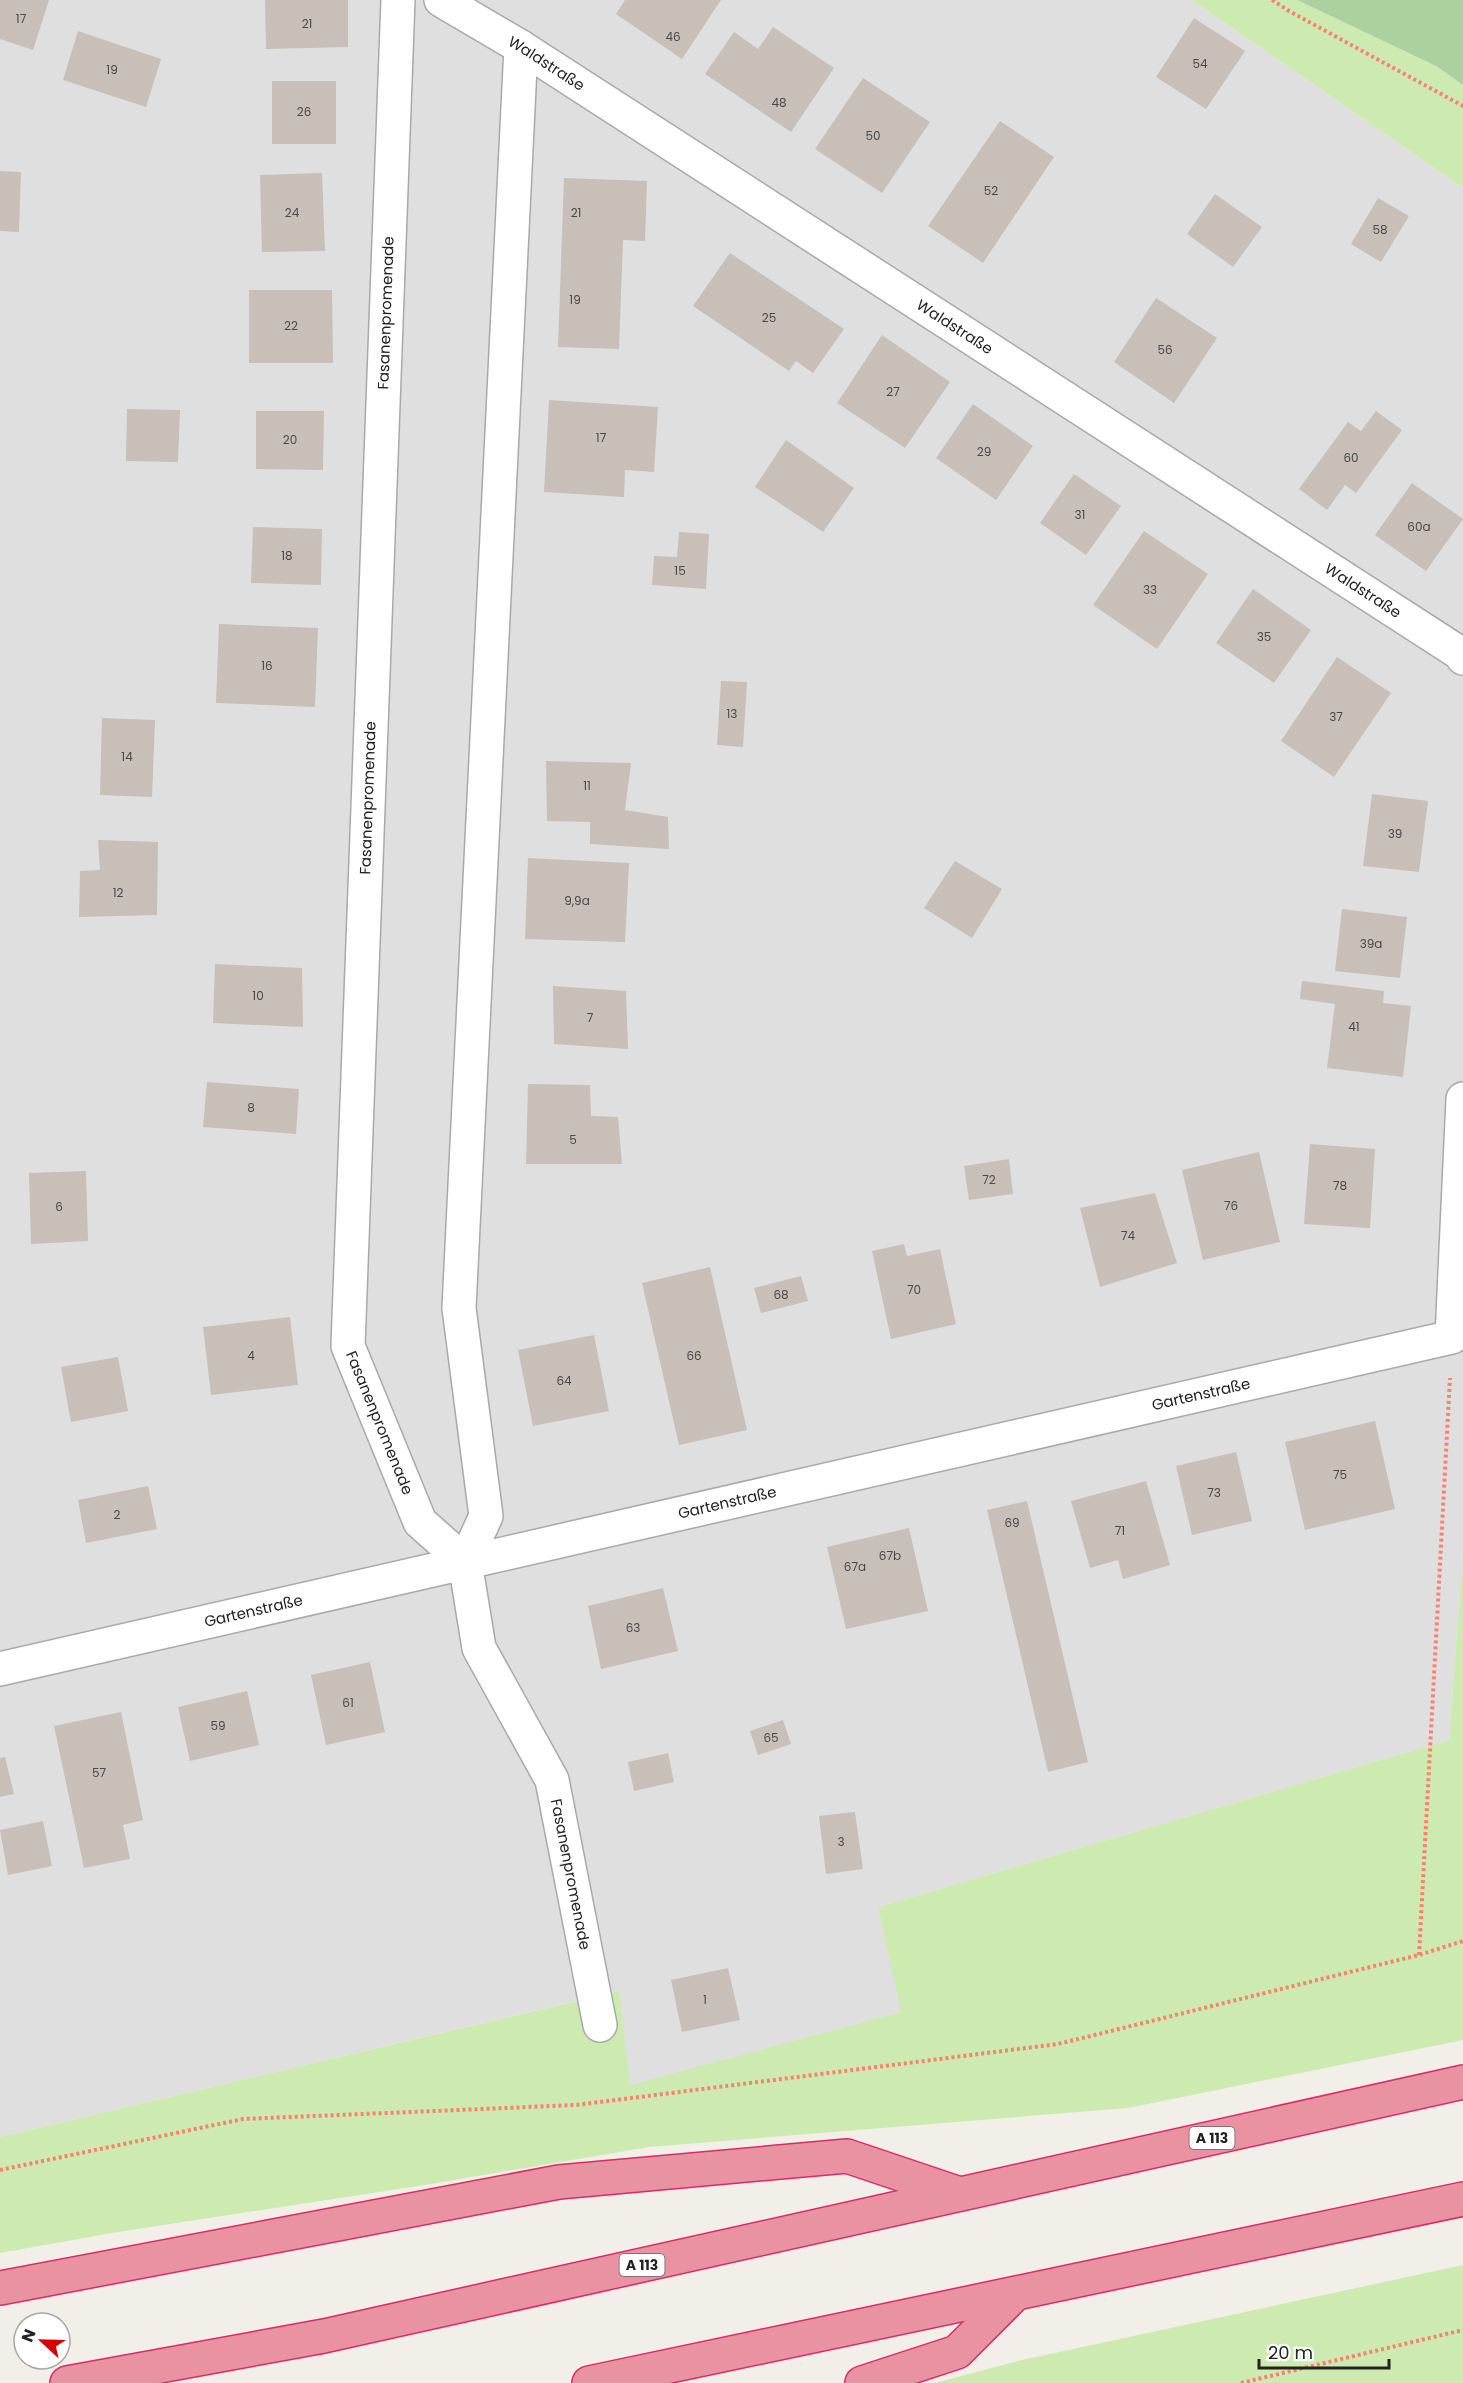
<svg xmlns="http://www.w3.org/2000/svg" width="1463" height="2383" font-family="Poppins,sans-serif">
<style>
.residential{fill:#e0dfdf}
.grass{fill:#cdebb0}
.forest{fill:#add19e}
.building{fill:#c7bfb8}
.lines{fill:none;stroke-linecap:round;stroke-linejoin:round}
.street-casing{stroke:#a9a9a9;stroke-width:36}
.highway-casing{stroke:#dc2a67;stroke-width:36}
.path{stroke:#fa8072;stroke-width:4;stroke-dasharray:3 3;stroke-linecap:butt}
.street{stroke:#fff;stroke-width:33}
.highway{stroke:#e892a2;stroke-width:33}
.labels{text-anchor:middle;stroke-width:4.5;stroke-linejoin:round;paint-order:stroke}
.number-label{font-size:12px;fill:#4b4948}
.shield{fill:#fff;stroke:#646464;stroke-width:1.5}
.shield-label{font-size:14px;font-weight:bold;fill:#222}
.street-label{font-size:15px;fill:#222;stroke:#fff}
</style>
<rect width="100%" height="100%" fill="#f2efe9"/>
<path class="residential" d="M0 0H1192L1463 188V1552L1449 1740 878 1907 902 2012 630 2086 618 1991 0 2137Z"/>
<g class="grass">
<path d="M1192 0H1297L1436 66 1463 85V188Z"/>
<path d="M1463 1552V2040L1128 2108 649 2147 431 2184 118 2232 0 2253V2137L619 1991 630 2085 901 2012 878 1907 1449 1740Z"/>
<path d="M1463 2265V2383H935L1022 2360Z"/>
</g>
<path class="forest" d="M1297 0H1463V85L1436 66Z"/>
<g class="building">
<path d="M0 0H49L33 50 0 39Z"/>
<path d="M265 0H348V47L266 49Z"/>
<path d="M625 0H721L682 59 616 14Z"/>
<path d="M1194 18 1245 51 1206 109 1156 77Z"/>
<path d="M773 27 834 68 791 132 705 74 734 32 758 49Z"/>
<path d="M78 31 161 59 146 107 63 80Z"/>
<path d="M863 78 930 122 882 193 815 149Z"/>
<rect x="272" y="81" width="64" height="63"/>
<path d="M1000 121 1054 157 983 263 928 226Z"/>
<path d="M0 171 21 172 19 232 0 231Z"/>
<path d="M322 173 325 251 262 252 260 175Z"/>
<path d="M564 178 647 181 645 241 623 240 619 349 558 347Z"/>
<path d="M1215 194 1262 227 1233 267 1187 234Z"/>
<path d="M1378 198 1409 216 1381 262 1351 244Z"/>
<path d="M730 253 844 329 813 373 796 361 789 371 693 306Z"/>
<path d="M249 290H332L333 363H249Z"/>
<path d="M1156 298 1217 338 1174 403 1114 362Z"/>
<path d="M882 335 950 382 905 448 837 403Z"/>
<path d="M549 400 658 407 654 472 625 470 624 497 544 492Z"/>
<path d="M973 404 1033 446 996 500 936 458Z"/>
<path d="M127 409 180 410 178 462 126 461Z"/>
<path d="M256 411H324L323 470 256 469Z"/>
<path d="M1376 411 1402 430 1356 493 1345 485 1327 510 1299 489 1348 422 1361 431Z"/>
<path d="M786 440 854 488 823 532 755 487Z"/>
<path d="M1074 474 1121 506 1086 555 1040 523Z"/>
<path d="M1412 483 1463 519 1426 571 1375 535Z"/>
<path d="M253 527 322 529 321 585 251 583Z"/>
<path d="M1144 531 1208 574 1157 649 1093 605Z"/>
<path d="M679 532 709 534 706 589 652 585 654 556 677 557Z"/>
<path d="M1253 589 1311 630 1274 683 1216 643Z"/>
<path d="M219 624 318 628 315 707 216 703Z"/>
<path d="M1337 657 1391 693 1334 777 1281 741Z"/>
<path d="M721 681 747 682 743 747 717 745Z"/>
<path d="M102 718 155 720 152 797 100 795Z"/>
<path d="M546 761 631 763 625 810 668 817 669 849 590 844V822L547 821Z"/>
<path d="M1372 794 1428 801 1419 872 1363 866Z"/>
<path d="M98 840 158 842 157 915 79 917 80 871 100 870Z"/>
<path d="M528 858 629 863 625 942 525 939Z"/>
<path d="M955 861 1002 889 972 938 924 908Z"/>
<path d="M1342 909 1407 917 1400 978 1335 971Z"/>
<path d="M215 964 302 968 303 1027 213 1023Z"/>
<path d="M1302 981 1384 991 1383 1003 1411 1006 1403 1077 1327 1068 1335 1004 1300 999Z"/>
<path d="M553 986 626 991 628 1049 554 1044Z"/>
<path d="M207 1082 299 1089 296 1134 203 1127Z"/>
<path d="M528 1084 590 1085 591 1116 618 1117 622 1164H526Z"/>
<path d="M1310 1144 1375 1149 1370 1228 1304 1224Z"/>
<path d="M1259 1152 1280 1242 1203 1260 1182 1170Z"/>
<path d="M1009 1159 1013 1194 969 1200 964 1166Z"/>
<path d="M86 1171 88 1241 31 1244 29 1173Z"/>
<path d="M1155 1193 1177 1263 1100 1287 1080 1208Z"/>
<path d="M904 1244 907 1256 940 1249 956 1324 891 1339 872 1251Z"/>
<path d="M710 1267 747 1430 679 1445 642 1283Z"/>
<path d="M801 1276 808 1301 761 1313 754 1288Z"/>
<path d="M290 1317 298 1385 211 1395 203 1327Z"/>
<path d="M594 1335 609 1411 533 1426 518 1350Z"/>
<path d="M118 1357 128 1411 71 1422 61 1367Z"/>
<path d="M1375 1421 1395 1509 1305 1530 1285 1442Z"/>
<path d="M1236 1452 1252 1521 1192 1535 1176 1466Z"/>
<path d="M1146 1481 1170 1565 1123 1579 1118 1560 1090 1568 1071 1501Z"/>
<path d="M148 1486 157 1529 86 1543 78 1500Z"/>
<path d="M1027 1501 1088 1762 1048 1772 987 1510Z"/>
<path d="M909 1528 928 1611 846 1629 827 1547Z"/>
<path d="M663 1588 678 1651 601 1669 588 1606Z"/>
<path d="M370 1662 385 1732 326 1745 311 1675Z"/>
<path d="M247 1691 259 1745 190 1761 178 1707Z"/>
<path d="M121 1712 143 1820 123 1825 130 1859 84 1868 54 1726Z"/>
<path d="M783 1720 791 1744 758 1755 750 1731Z"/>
<path d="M668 1753 674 1782 634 1791 628 1762Z"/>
<path d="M5 1757 14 1794 0 1797V1758Z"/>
<path d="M855 1812 863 1869 826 1874 819 1816Z"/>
<path d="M43 1821 52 1866 8 1875 0 1830Z"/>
<path d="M728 1968 740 2020 682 2032 671 1980Z"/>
</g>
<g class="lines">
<g class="street-casing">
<g id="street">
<path id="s1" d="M398 0 348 1346 420 1522 465 1562"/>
<path id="s2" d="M441 0 521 47 1461 654 1463 658"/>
<path id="s3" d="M521 47 459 1308 486 1516 465 1562 479 1648 552 1780 600 2025"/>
<path id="s4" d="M0 1669 1452 1337 1463 1099"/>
</g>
</g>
<g class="highway-casing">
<g id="highway">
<path d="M0 2288 559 2182 847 2156 960 2194"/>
<path d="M67 2383 324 2336 1463 2082"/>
<path d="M589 2383 1463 2199"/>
<path d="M862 2383 957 2352 1014 2295"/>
</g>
</g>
<g class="path">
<path d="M1272 0 1289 11 1463 106"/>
<path d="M1419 1955 1450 1378"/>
<path d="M0 2170 243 2119 576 2105 1058 2044 1419 1955 1463 1941"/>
<path d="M1241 2383 1463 2330"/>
</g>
<use href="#street" class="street"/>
<use href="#highway" class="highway"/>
</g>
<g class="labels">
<g class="number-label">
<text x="21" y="23">17</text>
<text x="307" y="28">21</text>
<text x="673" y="41">46</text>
<text x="1200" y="68">54</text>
<text x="112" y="74">19</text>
<text x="779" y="107">48</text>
<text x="304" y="116">26</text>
<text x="873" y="140">50</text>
<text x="991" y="195">52</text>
<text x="292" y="217">24</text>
<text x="576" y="217">21</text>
<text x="1380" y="234">58</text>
<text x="575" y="304">19</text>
<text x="769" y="322">25</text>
<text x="291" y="330">22</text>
<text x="1165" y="354">56</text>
<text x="893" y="396">27</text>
<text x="601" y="442">17</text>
<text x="290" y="444">20</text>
<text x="984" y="456">29</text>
<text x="1351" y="462">60</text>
<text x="1080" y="519">31</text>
<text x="1419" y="531">60a</text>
<text x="287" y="560">18</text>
<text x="680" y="575">15</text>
<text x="1150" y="594">33</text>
<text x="1264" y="641">35</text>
<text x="267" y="670">16</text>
<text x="732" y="718">13</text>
<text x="1336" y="721">37</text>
<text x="127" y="761">14</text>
<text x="587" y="790">11</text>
<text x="1395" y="838">39</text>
<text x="118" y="897">12</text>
<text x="577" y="905">9,9a</text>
<text x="1371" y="948">39a</text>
<text x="258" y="1000">10</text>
<text x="590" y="1022">7</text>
<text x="1354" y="1031">41</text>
<text x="251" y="1112">8</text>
<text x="573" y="1144">5</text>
<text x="989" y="1184">72</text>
<text x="1340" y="1190">78</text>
<text x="1231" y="1210">76</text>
<text x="59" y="1211">6</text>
<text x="1128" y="1240">74</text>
<text x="914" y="1294">70</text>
<text x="781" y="1299">68</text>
<text x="251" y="1360">4</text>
<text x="694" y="1360">66</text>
<text x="564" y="1385">64</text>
<text x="1340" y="1479">75</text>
<text x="1214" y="1497">73</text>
<text x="117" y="1519">2</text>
<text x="1012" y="1527">69</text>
<text x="1120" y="1535">71</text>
<text x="890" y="1560">67b</text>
<text x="855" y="1571">67a</text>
<text x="633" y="1632">63</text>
<text x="348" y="1707">61</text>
<text x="218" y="1730">59</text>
<text x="771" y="1742">65</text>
<text x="99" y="1777">57</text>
<text x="841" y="1846">3</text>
<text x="705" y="2004">1</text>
</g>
<g class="shield">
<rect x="1189.5" y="2127" width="45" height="22" rx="4.5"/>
<rect x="619.5" y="2254" width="45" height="22" rx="4.5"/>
</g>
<g class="shield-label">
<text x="1212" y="2143">A 113</text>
<text x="642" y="2270">A 113</text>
</g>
<g class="street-label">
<text dy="5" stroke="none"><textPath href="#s2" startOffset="123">Waldstraße</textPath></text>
<text transform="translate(386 313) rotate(-88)" y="5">Fasanenpromenade</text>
<text dy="5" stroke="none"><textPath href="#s2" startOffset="609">Waldstraße</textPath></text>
<text dy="5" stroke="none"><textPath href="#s2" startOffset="1095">Waldstraße</textPath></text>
<text transform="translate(368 798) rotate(-88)" y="5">Fasanenpromenade</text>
<text dy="5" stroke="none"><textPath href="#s4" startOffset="1232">Gartenstraße</textPath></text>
<text dy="5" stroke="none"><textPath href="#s1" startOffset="1430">Fasanenpromenade</textPath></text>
<text dy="5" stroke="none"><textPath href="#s4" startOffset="746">Gartenstraße</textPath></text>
<text dy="5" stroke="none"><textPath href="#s4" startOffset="260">Gartenstraße</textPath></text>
<text dy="5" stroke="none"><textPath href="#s3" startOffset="1857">Fasanenpromenade</textPath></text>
</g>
</g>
<g transform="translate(42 2341) rotate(292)"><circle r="28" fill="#ffffff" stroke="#a7a7a7" stroke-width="1.5"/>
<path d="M0-4.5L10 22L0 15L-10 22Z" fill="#d40000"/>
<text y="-9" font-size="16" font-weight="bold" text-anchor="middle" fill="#222222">N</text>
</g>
<path d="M1259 2359v9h130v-9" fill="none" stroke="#222222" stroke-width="3"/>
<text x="1268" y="2359" font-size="18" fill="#222222" stroke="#ffffff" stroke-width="4.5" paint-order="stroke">20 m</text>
</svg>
